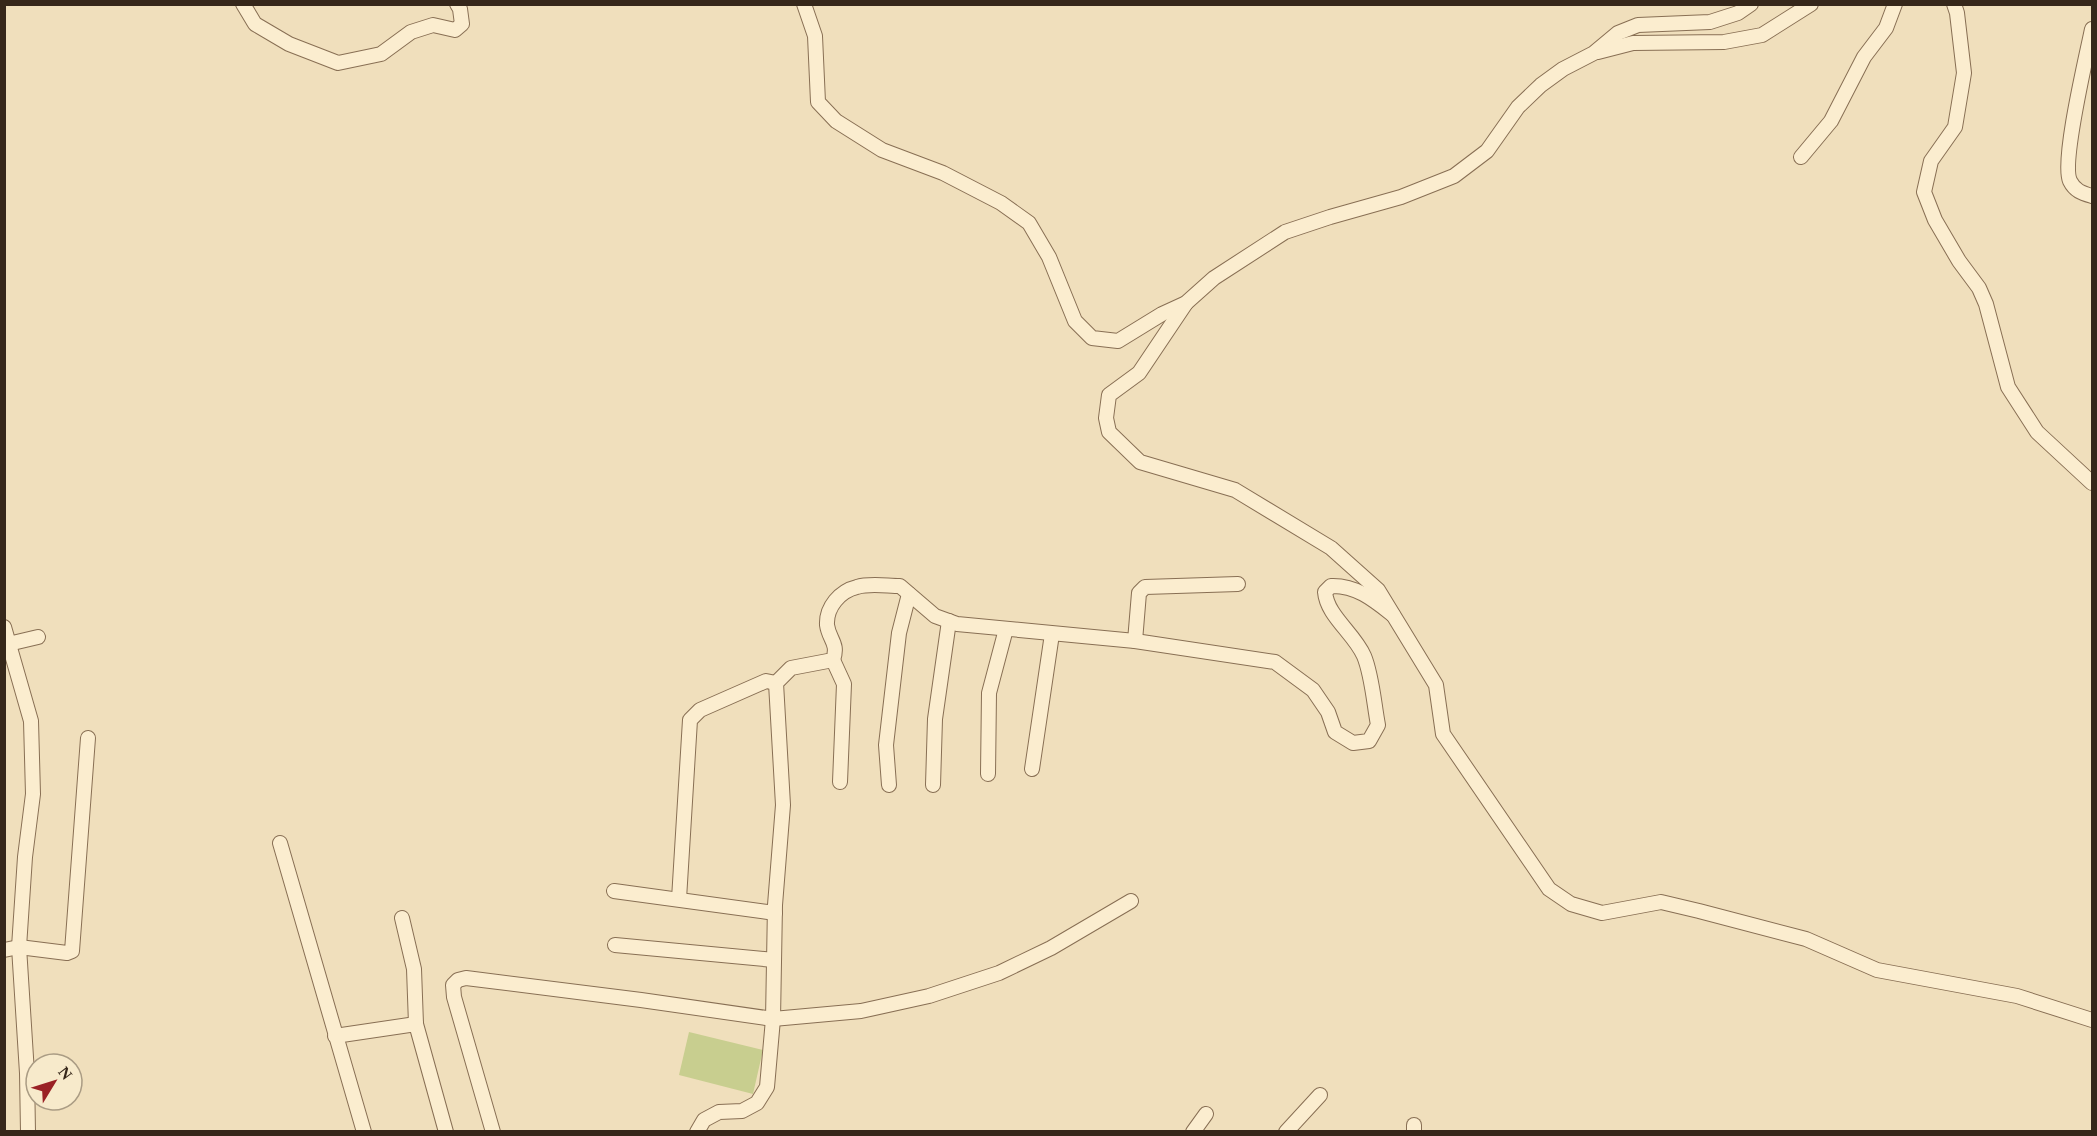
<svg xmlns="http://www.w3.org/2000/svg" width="2097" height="1136" font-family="Georgia,serif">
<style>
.green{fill:#c8ce8f}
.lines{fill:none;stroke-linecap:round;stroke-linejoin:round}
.minor-casing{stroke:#886f54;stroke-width:16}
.minor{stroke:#fbedcf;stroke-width:14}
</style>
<rect width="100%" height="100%" fill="#f0dfbc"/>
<path class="green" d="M689 1032 763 1050 753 1094 679 1075Z"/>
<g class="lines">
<g class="minor-casing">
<g id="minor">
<path d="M243 4 255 24 289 44 338 63 381 54 411 32 433 25 455 30 462 24 460 9 457 4"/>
<path d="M804 4 815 36 818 102 836 121 882 150 943 173 1001 203 1029 223 1049 257 1075 321 1092 338 1118 341 1162 314 1186 303 1214 278 1285 232 1330 217 1401 197 1454 176 1487 151 1518 107 1541 85 1563 69 1594 53 1618 33 1638 25 1710 22 1738 13 1751 4"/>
<path d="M1954 4 1957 13 1964 73 1955 127 1931 161 1924 192 1935 220 1959 261 1979 288 1986 304 2008 387 2037 432 2092 483"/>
<path d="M2092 29C2087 54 2061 162 2070 181 2075 191 2082 193 2092 196"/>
<path d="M1598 52 1633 43 1724 42 1762 35 1811 4"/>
<path d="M1801 157 1831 121 1864 57 1886 28 1895 4"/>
<path d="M1186 303 1139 373 1109 395 1106 418 1109 432 1140 462 1235 490 1331 548 1378 590 1436 685 1443 734 1549 889 1571 904 1602 913 1661 902 1699 911 1806 939 1877 970 2017 996 2092 1020"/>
<path d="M4 627 31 721 33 794 25 857 19 947 27 1073 28 1132"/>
<path d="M1135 641 1139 593 1145 587 1238 584"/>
<path d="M4 645 38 637"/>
<path d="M833 660 844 684 840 782"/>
<path d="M1032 769 1052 634"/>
<path d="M988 774 989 693 1006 629"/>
<path d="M889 785 886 745 899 633 909 594"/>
<path d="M933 785 935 719 949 621"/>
<path d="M280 843 364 1132"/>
<path d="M614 891 775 913"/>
<path d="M679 899 690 720 700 710 766 681 776 683"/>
<path d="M402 918 414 969 416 1024 446 1132"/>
<path d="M615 945 774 960"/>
<path d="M4 950 19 947 67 953 72 951 88 738"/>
<path d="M335 1036 416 1024"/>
<path d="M1414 1125V1132"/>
<path d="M493 1132 454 997 453 985 458 980 466 978 641 1000 773 1019 861 1011 929 996 999 973 1051 948 1131 901"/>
<path d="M697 1132 704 1120 719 1112 742 1111 757 1103 767 1087 773 1019 775 905 783 805 776 683 791 668 833 660C839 643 829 640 827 625 826 607 840 591 857 587 869 583 887 586 900 586L935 616 957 624 1135 641 1275 662 1313 690 1328 712 1335 732 1353 743 1369 741 1378 725C1374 704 1372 675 1364 656 1354 633 1327 616 1325 592L1331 586C1356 585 1374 600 1393 615"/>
<path d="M1193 1132 1206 1114"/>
<path d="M1286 1132 1320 1095"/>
</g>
</g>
<use href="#minor" class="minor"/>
</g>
<rect width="2097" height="1136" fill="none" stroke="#36271a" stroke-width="12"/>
<g transform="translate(54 1082) rotate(52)"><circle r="28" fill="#f7eacb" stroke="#aa9c84" stroke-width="1.5"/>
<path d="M0-4.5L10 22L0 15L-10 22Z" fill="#9a2125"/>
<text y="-9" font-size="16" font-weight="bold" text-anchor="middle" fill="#36271a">N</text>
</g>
</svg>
